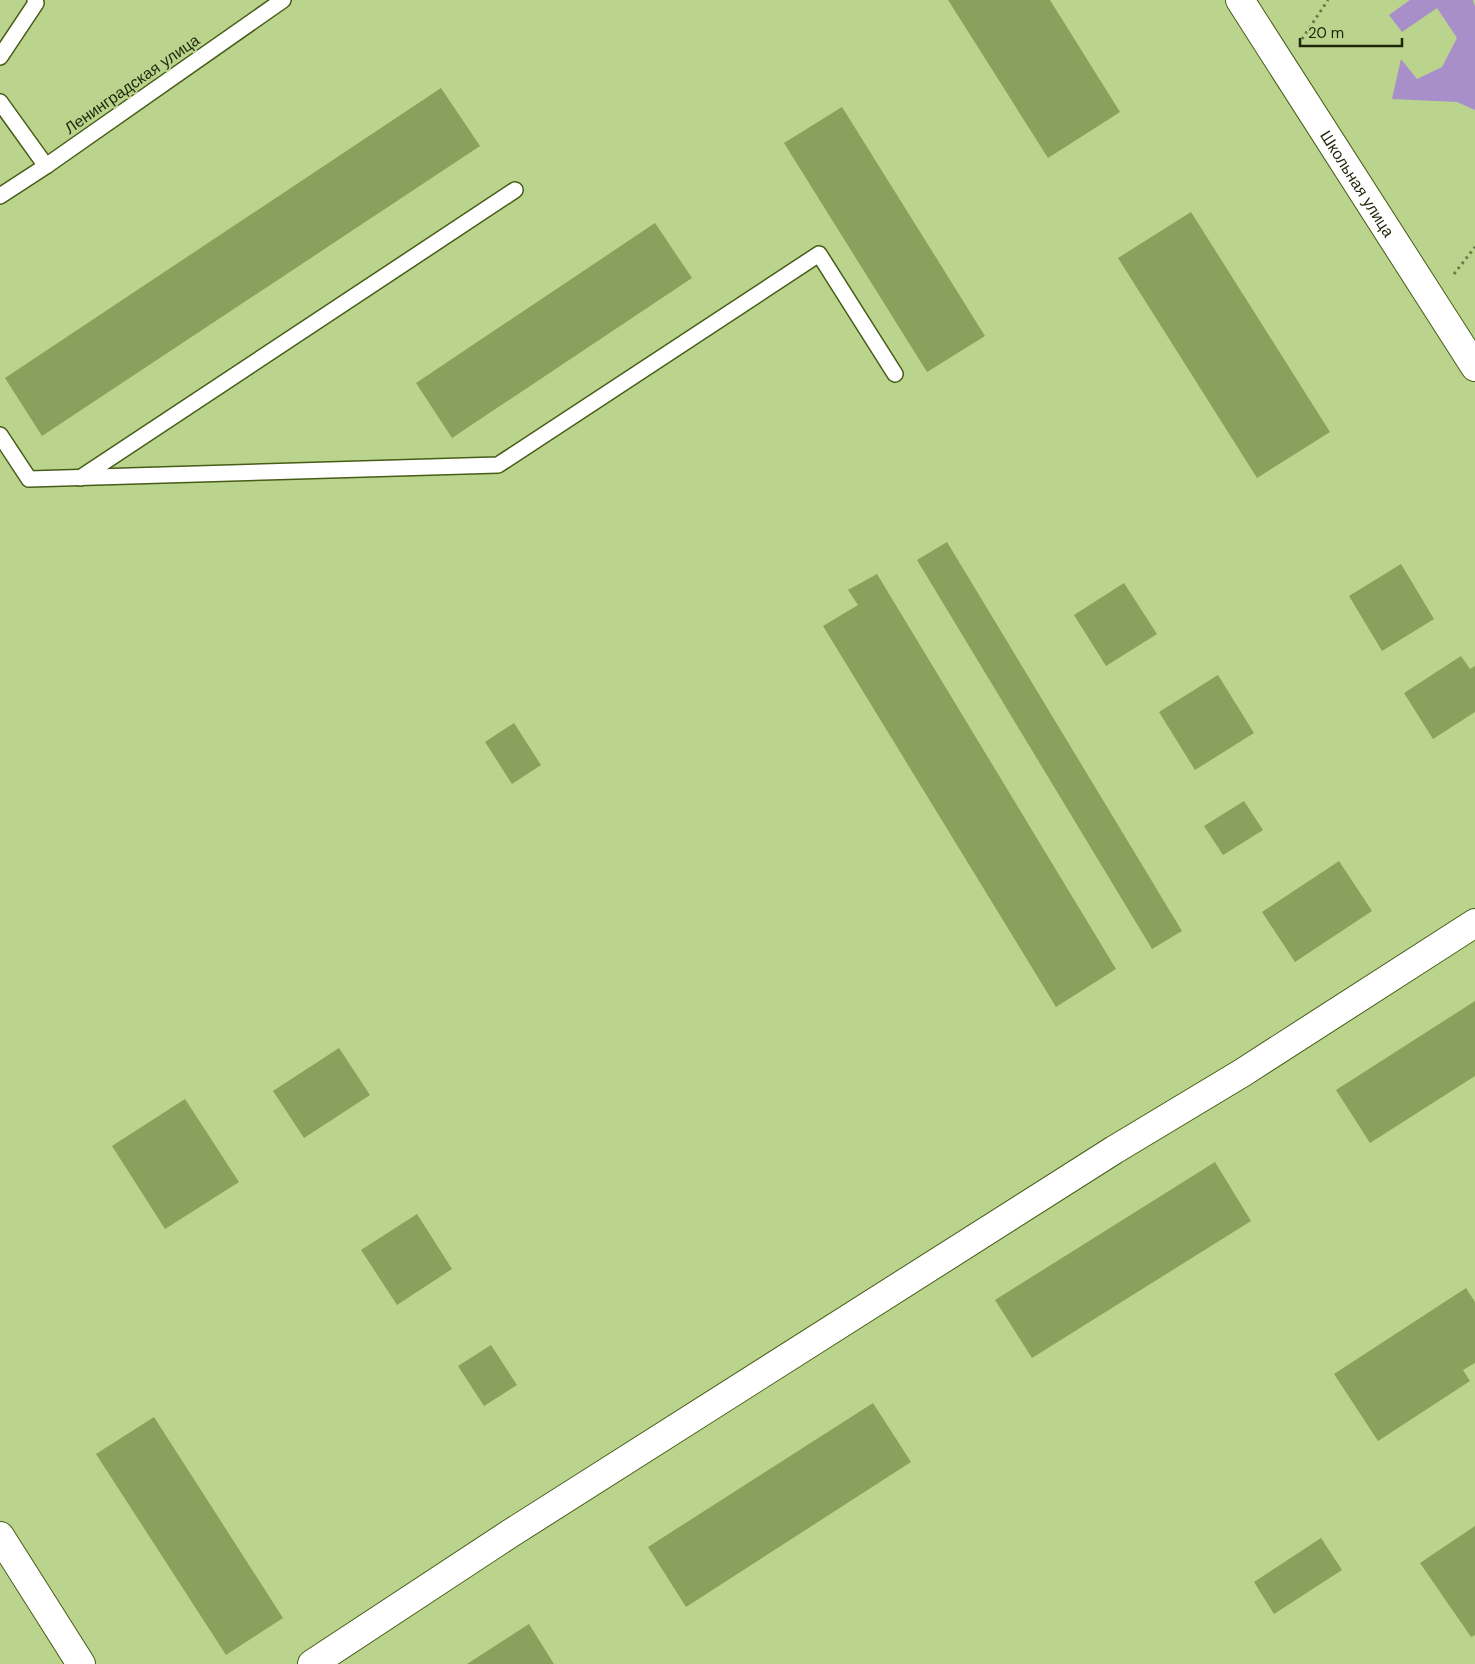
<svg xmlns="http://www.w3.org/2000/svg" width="1475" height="1664" font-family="'DM Sans',sans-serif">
<rect width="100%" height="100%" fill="#bad48e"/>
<!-- green -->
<polygon fill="#a98fc9" points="1410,0 1473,0 1475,7 1475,110 1457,102 1392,99 1401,59 1417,79 1442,67 1457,38 1437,8 1402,32 1389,15"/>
<!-- building -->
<g fill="#88a15c">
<polygon points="948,0 1050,0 1120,112 1048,158"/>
<polygon points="441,88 480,146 42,436 5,378"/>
<polygon points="842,107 985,336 927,372 784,143"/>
<polygon points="1191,212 1330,432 1257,478 1118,258"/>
<polygon points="655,223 692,278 452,438 416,383"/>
<polygon points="947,542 1182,931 1152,949 917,560"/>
<polygon points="1401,564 1434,619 1382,651 1349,596"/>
<polygon points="877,574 1116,969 1056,1007 823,626 858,605 848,590"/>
<polygon points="1124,583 1157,634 1106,666 1074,615"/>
<polygon points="1461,656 1470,669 1475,666 1475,712 1433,739 1404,693"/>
<polygon points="1218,675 1254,733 1195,770 1159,712"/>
<polygon points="514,723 541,765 512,784 485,742"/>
<polygon points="1244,801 1263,830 1223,855 1204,826"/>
<polygon points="1339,861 1372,911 1295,962 1262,912"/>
<polygon points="1475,1001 1475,1076 1370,1143 1336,1090"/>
<polygon points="339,1048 370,1095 304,1138 273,1091"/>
<polygon points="185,1099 239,1182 165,1229 112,1146"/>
<polygon points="1215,1162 1251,1221 1032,1358 995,1300"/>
<polygon points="417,1214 452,1269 397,1305 361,1250"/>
<polygon points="1466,1288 1475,1302 1475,1363 1463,1370 1470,1381 1378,1441 1334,1374"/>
<polygon points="491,1345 517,1385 484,1406 458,1366"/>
<polygon points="873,1403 911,1462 686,1607 648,1547"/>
<polygon points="154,1417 283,1618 226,1655 96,1454"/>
<polygon points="1475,1526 1475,1635 1471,1637 1420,1563"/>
<polygon points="1321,1538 1342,1570 1274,1614 1254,1582"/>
<polygon points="529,1624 554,1664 467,1664"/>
</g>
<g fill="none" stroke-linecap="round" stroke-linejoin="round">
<!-- lane casing -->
<g stroke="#475c16" stroke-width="18">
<g id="lane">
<polyline points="0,57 36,3 35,0"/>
<polyline points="0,102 46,166"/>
<polyline points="0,196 46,166 283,0"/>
<polyline points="0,435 29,479 498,465 819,254 895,374"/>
<polyline points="80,478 515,190"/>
</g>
</g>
<!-- street casing -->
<g stroke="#475c16" stroke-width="30">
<g id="street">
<path id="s1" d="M1240,0L1475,367"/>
<polyline points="0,1536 81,1664"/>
<polyline points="312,1664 511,1533 1114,1150 1242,1073 1475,923"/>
</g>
</g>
<!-- path -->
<g stroke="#697a49" stroke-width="3" stroke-dasharray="2.5 4" stroke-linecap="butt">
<polyline points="1302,39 1328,0"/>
<polyline points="1454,274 1475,247"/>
</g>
<!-- lane -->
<use href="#lane" stroke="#fff" stroke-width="15"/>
<!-- street -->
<use href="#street" stroke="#fff" stroke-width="28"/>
</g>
<g text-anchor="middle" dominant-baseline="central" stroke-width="4" stroke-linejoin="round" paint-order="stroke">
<!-- street labels -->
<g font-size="16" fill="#1d2609" stroke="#bad48e">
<text transform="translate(132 84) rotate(-35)">Ленинградская улица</text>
<text stroke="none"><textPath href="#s1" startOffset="218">Школьная улица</textPath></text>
</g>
</g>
<!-- scale -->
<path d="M1300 38v8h102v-8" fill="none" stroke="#1d2609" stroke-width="2.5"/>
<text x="1308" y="38" font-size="15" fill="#1d2609" stroke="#bad48e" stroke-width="4" paint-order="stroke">20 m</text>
</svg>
